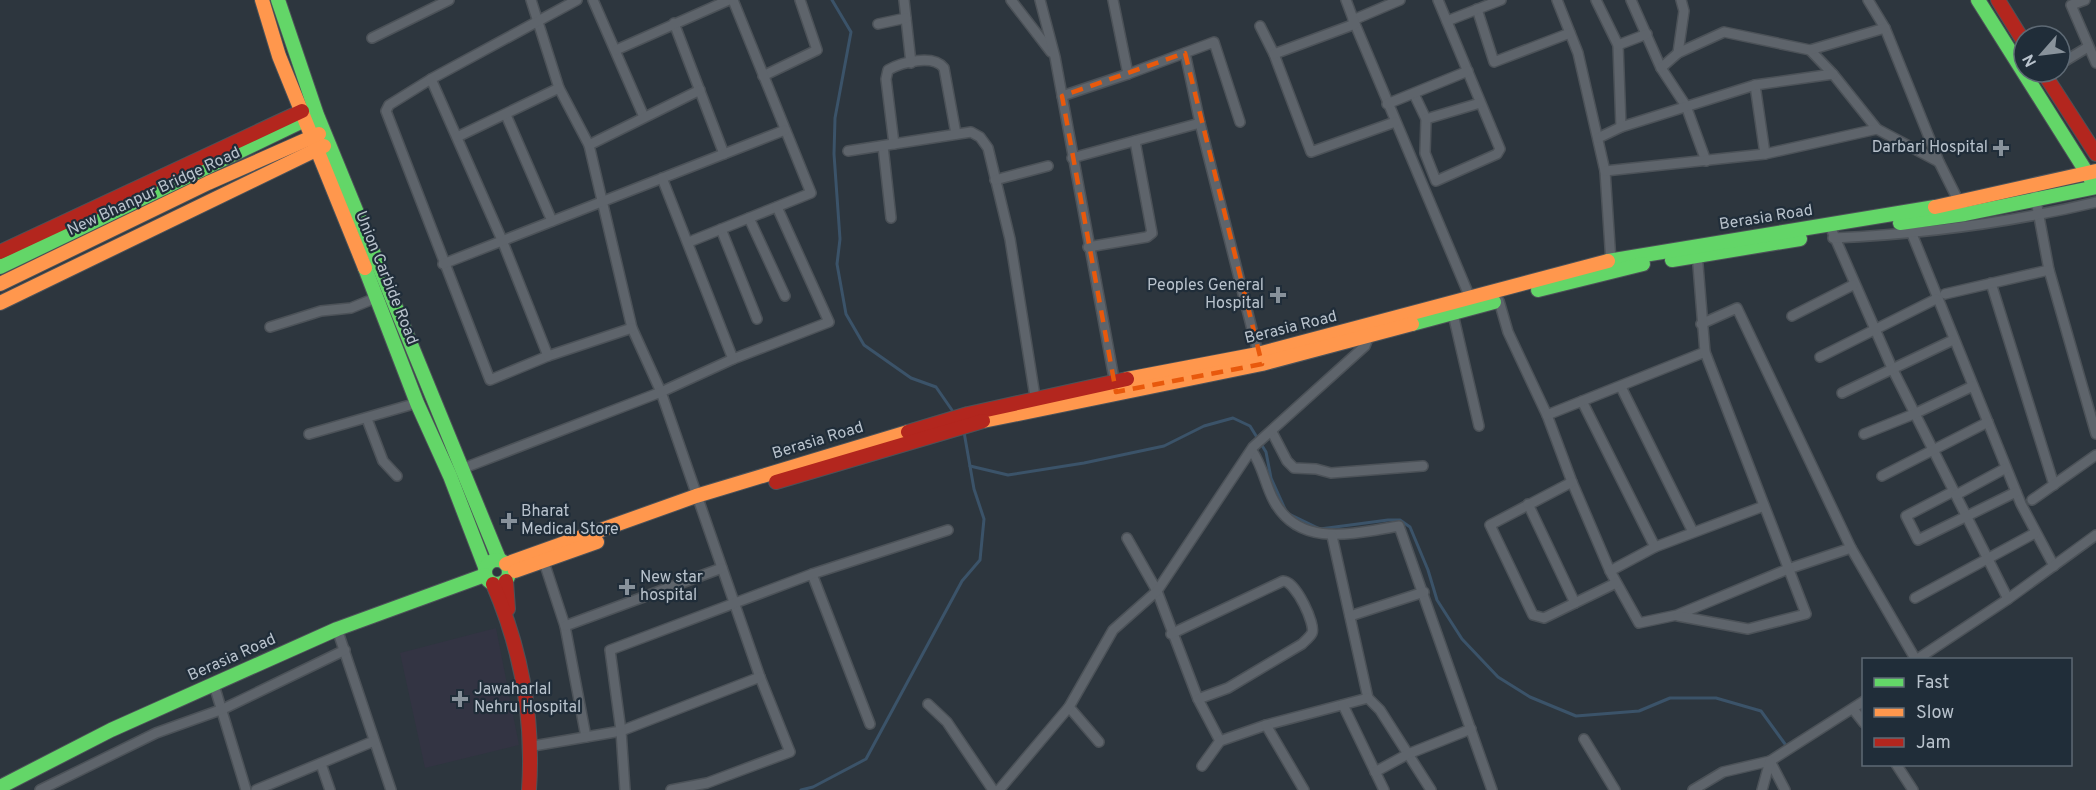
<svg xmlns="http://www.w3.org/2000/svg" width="2096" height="790" font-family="Overpass,sans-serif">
<rect width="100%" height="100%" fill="#2d363e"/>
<!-- medical -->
<polygon fill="#333443" points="496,628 519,745 425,768 400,653"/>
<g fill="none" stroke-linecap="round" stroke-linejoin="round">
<!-- stream -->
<g stroke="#3b5369" stroke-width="3">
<polyline points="832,0 851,32 835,118 834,154 840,239 837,264 846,314 864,345 911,378 936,387 954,413"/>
<polyline points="970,466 1008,475 1084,463 1164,446 1204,426 1233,418 1250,426 1266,452 1271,478 1285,509"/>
<polyline points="1289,514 1320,529 1388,520 1400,520 1410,527 1428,570 1437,600 1462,639 1498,677 1530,697 1576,716 1639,711 1670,698 1716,698 1761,711 1785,744"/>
<polyline points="801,790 813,787 866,759 962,581 980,560 984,519 974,489 964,432"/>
</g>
<!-- street casing -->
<g stroke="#4c5258" stroke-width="12">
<g id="street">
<polyline points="531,0 559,88 589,145 632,328 661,392 760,677 790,752 707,783 671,790"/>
<polyline points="577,0 431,79 389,105 386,111 490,380 548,356 632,328"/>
<polyline points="593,0 644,117"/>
<polyline points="904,0 911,63"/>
<polyline points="1011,0 1051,52"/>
<polyline points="1040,0 1055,57 1115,384"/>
<polyline points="1113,0 1128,74"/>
<polyline points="1557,0 1578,53 1605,171 1611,262"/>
<polyline points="1596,0 1618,45 1621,127"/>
<polyline points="1631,0 1661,68 1686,106 1706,161"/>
<polyline points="1868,0 1885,28 1939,162 1961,206"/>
<polyline points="2085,0 2071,5 2096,63"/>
<polyline points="1477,9 1494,62 1570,33"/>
<polyline points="1353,20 1400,0"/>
<polyline points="1447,21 1501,0"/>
<polyline points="674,23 724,154"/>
<polyline points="878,24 906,18"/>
<polyline points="1355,24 1471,300"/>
<polyline points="1260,26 1274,54 1311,152 1395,122"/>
<polyline points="372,38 449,0"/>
<polyline points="1618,45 1647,34"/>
<polyline points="616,50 729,0"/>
<polyline points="1810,50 1833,74 1877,129 1939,162"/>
<polyline points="1185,53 1200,123 1259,357"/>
<polyline points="1678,53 1684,11 1681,0"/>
<polyline points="1274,54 1355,24 1346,0"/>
<polyline points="2060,64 2088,47"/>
<polyline points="1661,68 1678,53 1724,32 1810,50 1885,28"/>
<polyline points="763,76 817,50 800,0"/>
<polyline points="431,79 502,240 548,356"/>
<polyline points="1755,85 1765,154"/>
<polyline points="1414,94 1426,119 1425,153 1436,181 1497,154 1500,149 1438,0"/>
<polyline points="1062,96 1128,74 1214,42 1240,122"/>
<polyline points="1387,104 1468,71"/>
<polyline points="506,115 552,221"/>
<polyline points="1426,119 1480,103"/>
<polyline points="457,137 559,88"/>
<polyline points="1598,138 1621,127 1755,85 1833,74"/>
<path d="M894,144L886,79L888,70C902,62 933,54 944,68L956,134"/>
<polyline points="589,145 700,90"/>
<polyline points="883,146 891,218"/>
<polyline points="848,151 971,132 980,137 988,148 1010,239 1036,403"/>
<polyline points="1072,158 1200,123"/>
<polyline points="1605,171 1765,154 1877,129"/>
<polyline points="995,180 1048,166"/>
<polyline points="2035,195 2049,270 2096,434"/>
<polyline points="749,218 785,296"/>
<polyline points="1829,224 1892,368 2008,599"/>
<polyline points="721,229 757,319"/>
<polyline points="1912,234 2021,504 2054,566"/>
<path d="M1833,238C1922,234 2009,223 2096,202"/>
<polyline points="689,242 811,193 733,0"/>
<polyline points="1088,247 1147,237 1152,233 1135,141"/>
<polyline points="443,264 785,130"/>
<polyline points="1991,283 2054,485"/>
<polyline points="1945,294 2049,270"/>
<polyline points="1499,301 1508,332 1547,415 1572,482 1610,571 1639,623 1677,615 1788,569 1851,548"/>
<polyline points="1453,314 1479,426"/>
<polyline points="1792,316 1853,285"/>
<polyline points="1701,324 1737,308 1851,548 1916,660"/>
<polyline points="270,327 321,311 351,308 378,297"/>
<polyline points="1820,357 1936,299"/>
<polyline points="733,359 829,322 777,207"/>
<polyline points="1621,387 1693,532"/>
<polyline points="1842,393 1953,340"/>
<polyline points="1582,401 1655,547"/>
<polyline points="1547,415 1705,352"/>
<polyline points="367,419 383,461 397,476"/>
<polyline points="1272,432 1287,461 1294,468 1316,469 1331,473 1423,466"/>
<polyline points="309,434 417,403"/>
<polyline points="1864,434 1914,414 1973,386"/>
<path d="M1252,451C1263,466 1265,485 1274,501C1300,549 1355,533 1399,526L1492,790"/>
<polyline points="464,468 661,392 733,359 662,178"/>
<polyline points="1882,476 1988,422"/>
<polyline points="1572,482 1490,525 1533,615 1544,618 1616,583"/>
<polyline points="1954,491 1906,516 1918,540 2016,492"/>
<polyline points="1956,495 2006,468"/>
<polyline points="2032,500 2096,455"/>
<polyline points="1528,504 1575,603"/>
<polyline points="1332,536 1368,698 1380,710 1431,790"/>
<polyline points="1127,538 1157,591 1198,699 1220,741 1266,725 1368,698"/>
<polyline points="544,562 565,626 586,737"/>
<polyline points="1610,571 1655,547 1764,506"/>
<polyline points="812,574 870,724"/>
<polyline points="1915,598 2035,533"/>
<polyline points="1350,616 1424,592"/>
<polyline points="1678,616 1748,629 1806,614 1705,352 1697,253"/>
<polyline points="565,626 722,568"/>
<polyline points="337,629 391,790"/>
<path d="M1171,634L1283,581C1296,581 1316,625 1312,633C1310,637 1305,641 1302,644L1228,688L1198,699"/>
<polyline points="1916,660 2008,599 2096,535"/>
<polyline points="214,685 246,790"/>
<polyline points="928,704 947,722 993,790"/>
<polyline points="1343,705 1384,790"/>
<polyline points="1069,707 1099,742"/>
<polyline points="1853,709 1864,723"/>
<polyline points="1266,725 1304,790"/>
<polyline points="1584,739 1615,790"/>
<polyline points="533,746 621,731 760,677"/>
<polyline points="1770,761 1785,790"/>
<polyline points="321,764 330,790"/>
<polyline points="1896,764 1913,790"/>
<polyline points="1202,766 1220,741"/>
<polyline points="1375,772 1408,754 1471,729"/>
<polyline points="40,790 156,733 223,709 345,650"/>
<polyline points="256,790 374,741"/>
<polyline points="625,790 621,731 610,650 812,574 948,530"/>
<polyline points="999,790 1069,707 1113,630 1157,591 1253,447 1365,346 1369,336"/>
<polyline points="1693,790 1723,772 1770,761 1864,701"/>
<polyline points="1762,790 1770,761"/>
</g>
</g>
<!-- fast casing -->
<g stroke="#4c5258" stroke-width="16">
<g id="fast">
<polyline points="278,0 317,115 499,559"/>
<polyline points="1978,0 2092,181"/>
<polyline points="1900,223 1965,214 2096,187"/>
<polyline points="1672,260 1800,239"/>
<polyline points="1608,261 1935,207"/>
<polyline points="0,267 311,117"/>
<polyline points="365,268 417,403 450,476 485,567"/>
<polyline points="1538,290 1643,264"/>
<polyline points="1412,324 1494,302"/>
<circle cx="497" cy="572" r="12"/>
<polyline points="0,787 111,730 337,629 485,575"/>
</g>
</g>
<!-- slow casing -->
<g stroke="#4c5258" stroke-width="16">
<g id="slow">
<polyline points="262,0 279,56 365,268"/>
<polyline points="1935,207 2096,171"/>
<polyline points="0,284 208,183 319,134"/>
<polyline points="0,303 324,146"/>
<polyline points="1127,379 1258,354 1608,261"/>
<polyline points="983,421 1262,364 1412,324"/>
<polyline points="506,564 696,496 908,432"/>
<polyline points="515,571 597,542"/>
</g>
</g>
<!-- jam casing -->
<g stroke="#4c5258" stroke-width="16">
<g id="jam">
<polyline points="1998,0 2024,42"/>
<polyline points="2043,72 2096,154"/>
<polyline points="0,252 302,111"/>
<polyline points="908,432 968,414 1127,379"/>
<polyline points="776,482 983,421"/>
<polyline points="506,581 508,609"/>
<path d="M493,584C522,651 534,717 529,790"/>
</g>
</g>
<!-- street -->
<use href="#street" stroke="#5e646b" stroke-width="9"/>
<!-- fast -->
<use href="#fast" stroke="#63d668" stroke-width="14"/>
<!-- slow -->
<use href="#slow" stroke="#ff974d" stroke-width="14"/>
<!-- jam -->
<use href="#jam" stroke="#b3261e" stroke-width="14"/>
</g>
<!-- marked area -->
<path fill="none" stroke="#e8590c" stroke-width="4.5" stroke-dasharray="12 8" stroke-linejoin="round" d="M1185,53L1262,364L1116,392L1062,96Z"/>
<!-- markers -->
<g fill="#88929b" stroke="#202d39" stroke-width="2">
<path d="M1998 139h6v6h6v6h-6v6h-6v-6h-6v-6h6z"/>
<path d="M1275 286h6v6h6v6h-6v6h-6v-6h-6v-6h6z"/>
<path d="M506 512h6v6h6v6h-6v6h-6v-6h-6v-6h6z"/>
<path d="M624 578h6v6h6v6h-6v6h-6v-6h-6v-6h6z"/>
<path d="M457 690h6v6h6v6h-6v6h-6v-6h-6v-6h6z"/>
</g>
<g text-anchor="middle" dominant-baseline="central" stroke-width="4.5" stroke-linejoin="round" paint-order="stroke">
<!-- poi labels -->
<g font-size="16" fill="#b9c3cd" stroke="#202d39" text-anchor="start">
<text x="1988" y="148" text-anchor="end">Darbari Hospital</text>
<text x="1264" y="286" text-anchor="end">Peoples General<tspan x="1264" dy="18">Hospital</tspan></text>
<text x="521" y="512">Bharat<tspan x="521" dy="18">Medical Store</tspan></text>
<text x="640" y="578">New star<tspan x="640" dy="18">hospital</tspan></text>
<text x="474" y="690">Jawaharlal<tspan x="474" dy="18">Nehru Hospital</tspan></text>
</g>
<!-- street labels -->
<g font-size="16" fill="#b9c3cd" stroke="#202d39">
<text transform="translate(154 192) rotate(-25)">New Bhanpur Bridge Road</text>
<text transform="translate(1766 218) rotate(-9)">Berasia Road</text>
<text transform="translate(386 278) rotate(68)">Union Carbide Road</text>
<text transform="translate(1291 328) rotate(-14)">Berasia Road</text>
<text transform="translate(818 441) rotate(-17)">Berasia Road</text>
<text transform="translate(232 658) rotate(-24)">Berasia Road</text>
</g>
</g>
<!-- legend -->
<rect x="1862" y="658" width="210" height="108" fill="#202d39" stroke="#5d6974" stroke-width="1.5"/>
<rect x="1874" y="678" width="30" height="9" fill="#63d668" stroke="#5d6974" stroke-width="1.5"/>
<text x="1916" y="688" font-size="18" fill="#b9c3cd">Fast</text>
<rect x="1874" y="708" width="30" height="9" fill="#ff974d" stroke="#5d6974" stroke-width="1.5"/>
<text x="1916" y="718" font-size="18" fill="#b9c3cd">Slow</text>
<rect x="1874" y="738" width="30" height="9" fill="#b3261e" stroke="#5d6974" stroke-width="1.5"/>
<text x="1916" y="748" font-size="18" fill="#b9c3cd">Jam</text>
<!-- north arrow -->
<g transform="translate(2042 54) rotate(242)"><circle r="28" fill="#202d39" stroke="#5d6974" stroke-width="1.5"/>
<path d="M0-4.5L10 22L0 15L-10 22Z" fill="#88929b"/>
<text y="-9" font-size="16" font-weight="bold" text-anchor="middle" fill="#b9c3cd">N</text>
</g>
</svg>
